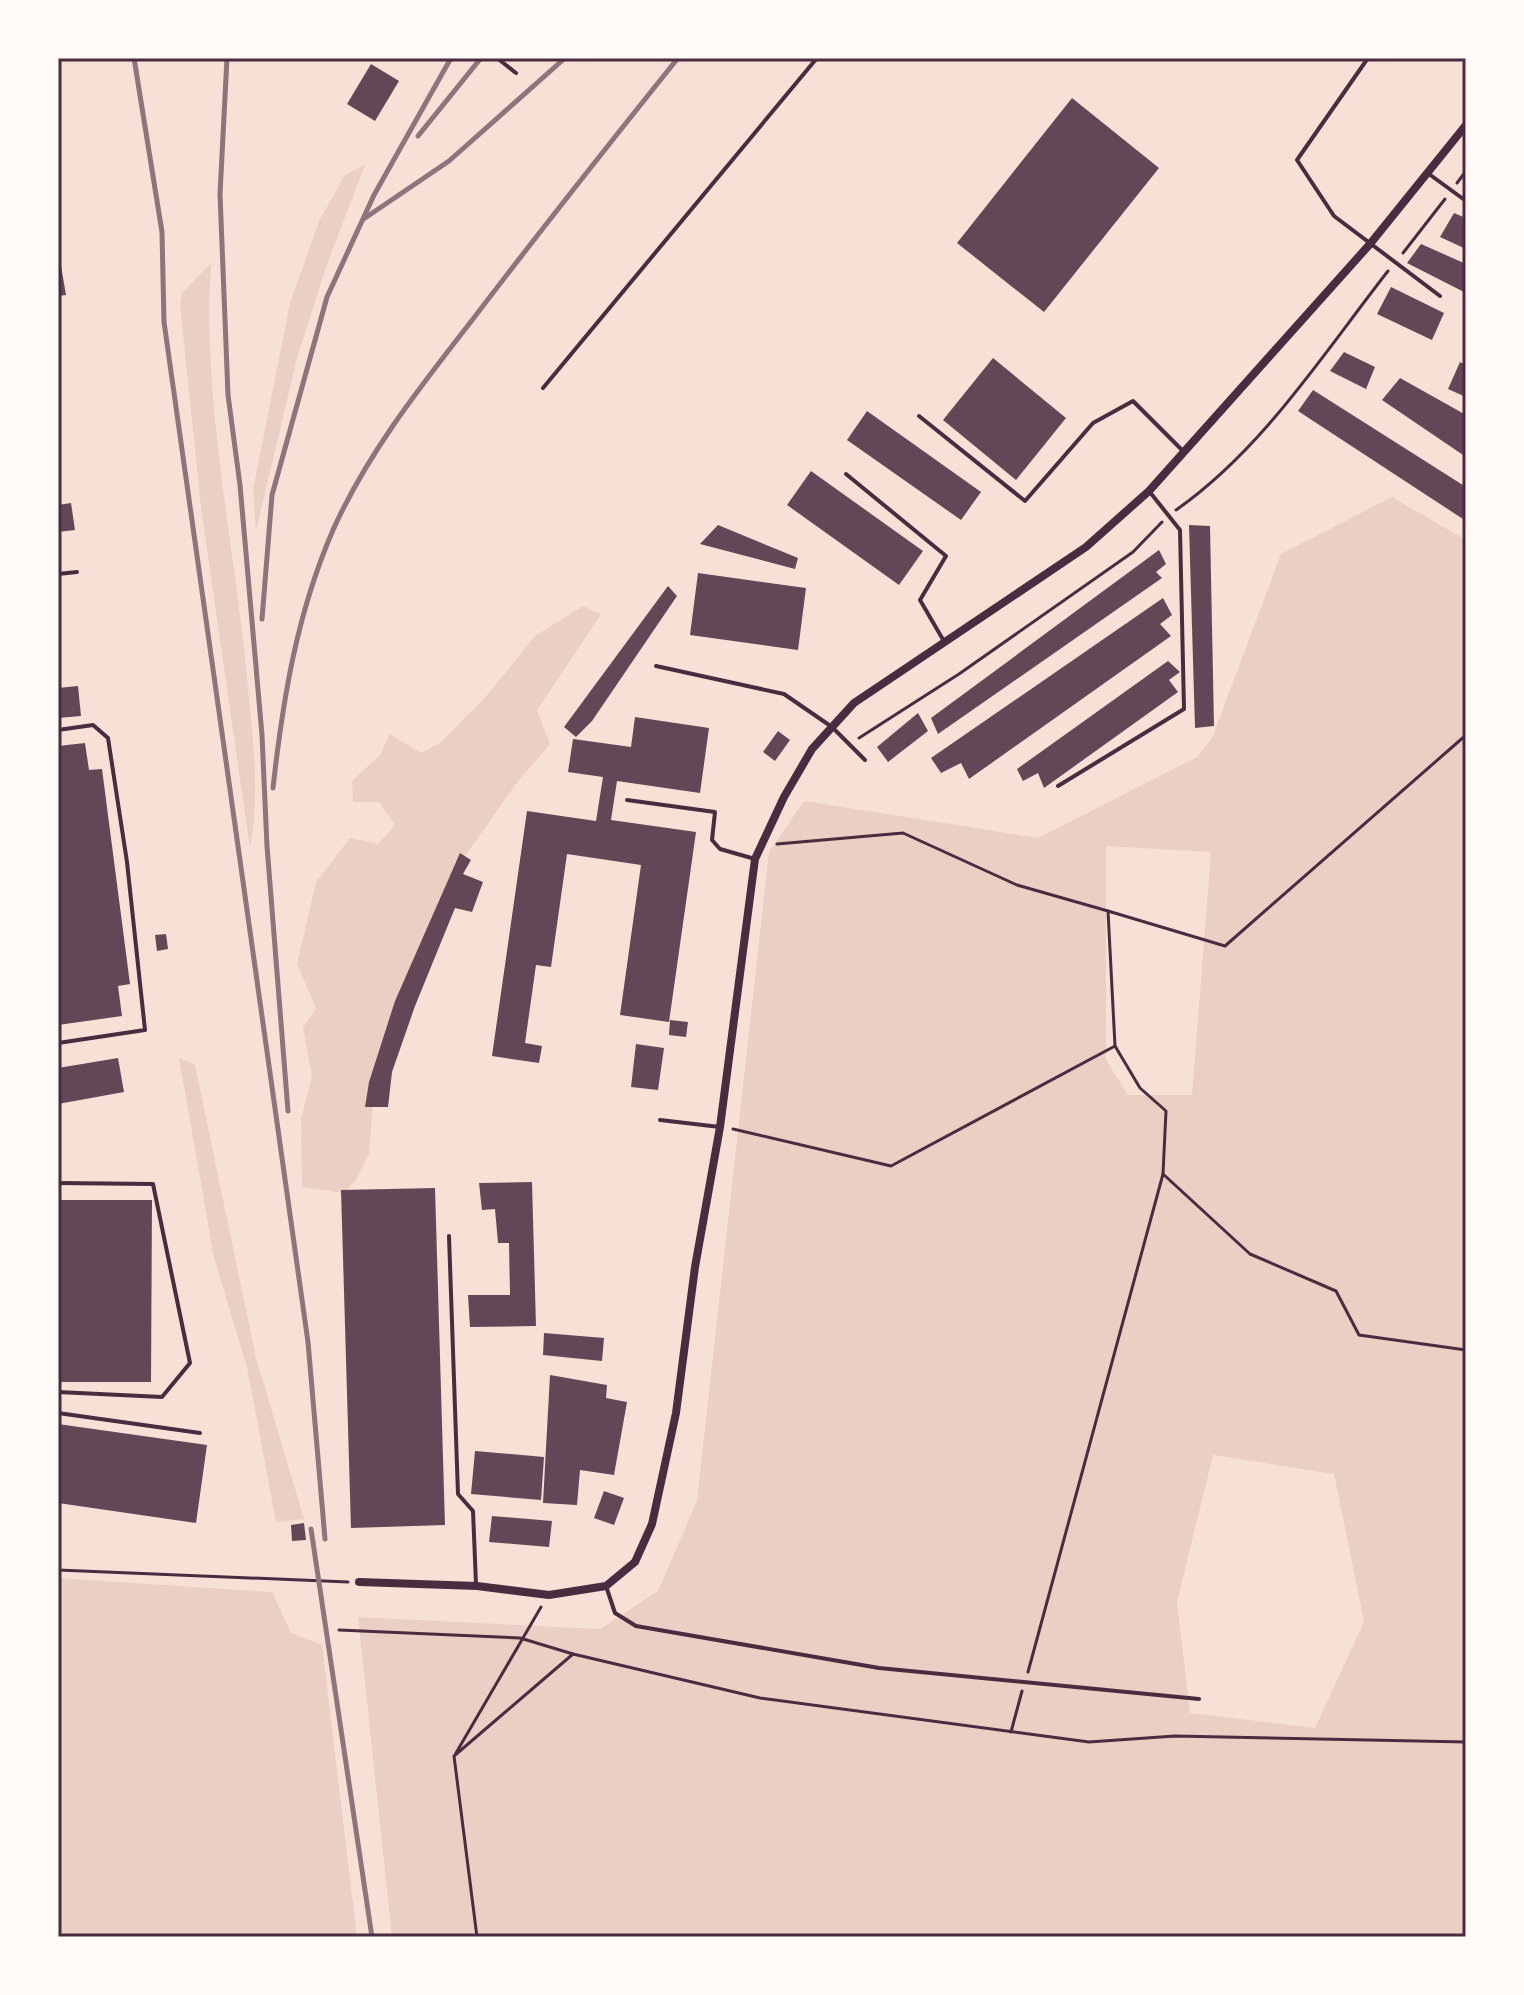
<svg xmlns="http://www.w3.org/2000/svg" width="1524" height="1995" font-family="'IBM Plex Sans',sans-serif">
<rect width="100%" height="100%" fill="#f7e1d7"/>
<!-- green -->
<g fill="#ebcfc5" fill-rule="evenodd">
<polygon points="365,165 326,267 297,358 256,531 253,490 290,303 320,219 345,175"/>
<path d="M211,263C202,402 234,540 247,677C252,733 261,792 250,848L201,507L180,305L182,293Z"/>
<path d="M1392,497L1466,540V1937H392L358,1617L600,1629L658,1591L697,1501L769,852L804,801L1038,838L1197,757L1212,738L1281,554ZM1106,846L1211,852L1192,1095H1128L1106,1060ZM1213,1455L1334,1474L1364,1622L1315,1728L1190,1713L1177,1602Z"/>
<polygon points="583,606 601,614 537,710 550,744 518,781 461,862 374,1089 369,1154 356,1180 343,1193 302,1187 301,1119 312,1077 303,1028 316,1008 297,964 316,882 350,838 378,844 395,825 379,802 353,802 352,781 380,755 390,734 421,753 440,743 489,693 535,636"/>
<polygon points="179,1058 195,1065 256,1358 304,1519 276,1522 247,1367 214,1258"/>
<polygon points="58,1578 272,1592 291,1633 322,1645 357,1937 58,1937"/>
</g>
<!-- building -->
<g fill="#644757">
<polygon points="371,64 399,81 375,121 347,104"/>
<polygon points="1072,98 1159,168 1044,312 957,243"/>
<polygon points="1454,213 1466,218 1466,249 1440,237"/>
<polygon points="1421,244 1466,264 1466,293 1407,263"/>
<polygon points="58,248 66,295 58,296"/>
<polygon points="1391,287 1444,313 1432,340 1377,314"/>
<polygon points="1344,352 1375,367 1366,389 1330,371"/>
<polygon points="993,358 1066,418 1016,480 943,420"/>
<polygon points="1460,362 1466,365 1466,397 1448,389"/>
<polygon points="1400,378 1466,415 1466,457 1382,400"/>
<polygon points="1313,390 1466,487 1466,521 1298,411"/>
<polygon points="867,411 981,492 961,520 847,440"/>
<polygon points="811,471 923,551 899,585 787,505"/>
<polygon points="71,503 75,530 58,532 58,505"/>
<polygon points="718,525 798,558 795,569 700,544"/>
<polygon points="1189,525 1210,526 1214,726 1195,728"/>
<polygon points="1159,550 1166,564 1156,572 1162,578 938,734 931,718"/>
<polygon points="698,573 806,588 798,650 690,635"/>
<polygon points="668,586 677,596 592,721 576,737 564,727"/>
<polygon points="1163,598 1172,615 1160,624 1171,636 969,779 961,763 941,773 931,758"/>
<polygon points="1168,661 1180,672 1169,680 1178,692 1044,788 1038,773 1023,781 1017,769"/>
<polygon points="78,686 81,716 58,718 58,688"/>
<polygon points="918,713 928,731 888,762 877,747"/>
<polygon points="635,717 709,728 700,793 617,781 611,820 696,832 669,1022 620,1015 641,865 567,854 551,967 536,965 525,1043 542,1046 539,1063 492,1056 527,811 596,821 603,777 568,772 573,739 631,747"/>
<polygon points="778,731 790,740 775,761 763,752"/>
<polygon points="85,743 89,770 102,769 130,984 118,986 122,1016 58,1025 58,746"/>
<polygon points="460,853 471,860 463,874 483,882 472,912 455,908 415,1006 392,1072 388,1107 365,1107 369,1082 395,1001"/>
<polygon points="166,934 168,949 157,951 155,935"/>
<polygon points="670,1020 688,1022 686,1037 669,1035"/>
<polygon points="636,1044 664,1048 658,1090 631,1087"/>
<polygon points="118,1058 124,1092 58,1104 58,1068"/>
<polygon points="532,1182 536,1326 470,1327 468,1295 510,1295 509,1243 498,1243 495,1209 482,1210 479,1183"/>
<polygon points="435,1188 445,1525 351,1528 341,1190"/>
<polygon points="58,1200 152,1200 151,1382 58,1382"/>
<polygon points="544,1333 604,1338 602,1361 543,1355"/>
<polygon points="550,1375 607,1385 606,1398 627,1402 614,1475 580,1470 577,1505 543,1503"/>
<polygon points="58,1424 207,1445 196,1523 58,1503"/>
<polygon points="475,1451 544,1457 541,1500 471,1494"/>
<polygon points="604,1491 624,1498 614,1525 594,1518"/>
<polygon points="492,1516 552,1521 549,1547 489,1542"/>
<polygon points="304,1523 306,1540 292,1541 291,1525"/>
</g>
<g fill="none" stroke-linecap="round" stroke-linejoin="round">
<!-- path -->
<g stroke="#4a2c40" stroke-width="3">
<polyline points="1457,183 1466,171"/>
<polyline points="1403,253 1445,199"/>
<path d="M1176,510C1263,449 1323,354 1388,271"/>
<polyline points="859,738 959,674 1133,552 1162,522"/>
<polyline points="777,844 903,833 1017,885 1108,911 1115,1046 1140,1088 1166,1111 1163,1174 1250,1254 1336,1291 1359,1335 1466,1350"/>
<polyline points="1108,911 1225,946 1466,735"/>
<polyline points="733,1129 891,1166 1115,1046"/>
<polyline points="58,1570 348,1582"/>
<polyline points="339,1630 520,1638 573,1654 760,1698 1089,1742 1175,1736 1466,1742"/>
<polyline points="1028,1672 1163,1174"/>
<polyline points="1011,1732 1022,1691"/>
<polyline points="456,1753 541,1607"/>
<polyline points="477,1937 454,1756 573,1654"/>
</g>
<!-- service -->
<g stroke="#4a2c40" stroke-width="4">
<polyline points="497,58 516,73"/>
<polyline points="1368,58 1297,160 1334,216 1440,296"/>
<polyline points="1429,174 1466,201"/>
<polyline points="543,388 817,58"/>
<polyline points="919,416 1025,501 1093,423 1133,401 1185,453"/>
<polyline points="846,474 946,556 920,600 945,643"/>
<polyline points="58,574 77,572"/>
<polyline points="656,666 784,694 832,727 865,760"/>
<polyline points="58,730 93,725 108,738 127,862 145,1030 58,1043"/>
<polyline points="1058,786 1184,709 1180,530 1149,491"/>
<polyline points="627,800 715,812 712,840 720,849 755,859"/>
<polyline points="660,1120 720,1127"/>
<polyline points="58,1183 153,1184 190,1363 162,1397 58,1392"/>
<polyline points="449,1236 458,1494 473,1511 476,1584"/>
<polyline points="58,1413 200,1433"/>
<polyline points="606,1586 615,1613 636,1626 879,1668 1199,1699"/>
</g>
<!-- minor -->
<polyline stroke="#4a2c40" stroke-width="8" points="359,1582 477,1586 549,1595 606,1586 635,1562 652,1524 676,1413 695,1267 720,1127 755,859 784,797 812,749 854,703 1086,547 1149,491 1370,244 1466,125"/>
<!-- rail -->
<g stroke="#8f747c" stroke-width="5">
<polyline points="134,58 162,232 164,322 308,1342 325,1539"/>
<polyline points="227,58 220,194 228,395 240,485 262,735 267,846 288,1111"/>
<polyline points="418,136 481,58"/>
<polyline points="365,218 449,161 565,58"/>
<polyline points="262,619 272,495 327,297 374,195 451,58"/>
<path d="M273,788C283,698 297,613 333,530C368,452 421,386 473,319C540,231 609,144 678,58"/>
<polyline points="311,1529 372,1937"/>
</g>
</g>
<!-- border -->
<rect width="1524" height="1995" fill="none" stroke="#fffaf5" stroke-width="120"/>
<rect x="60" y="60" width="1404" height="1875" fill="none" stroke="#4a2c40" stroke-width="3"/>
</svg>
